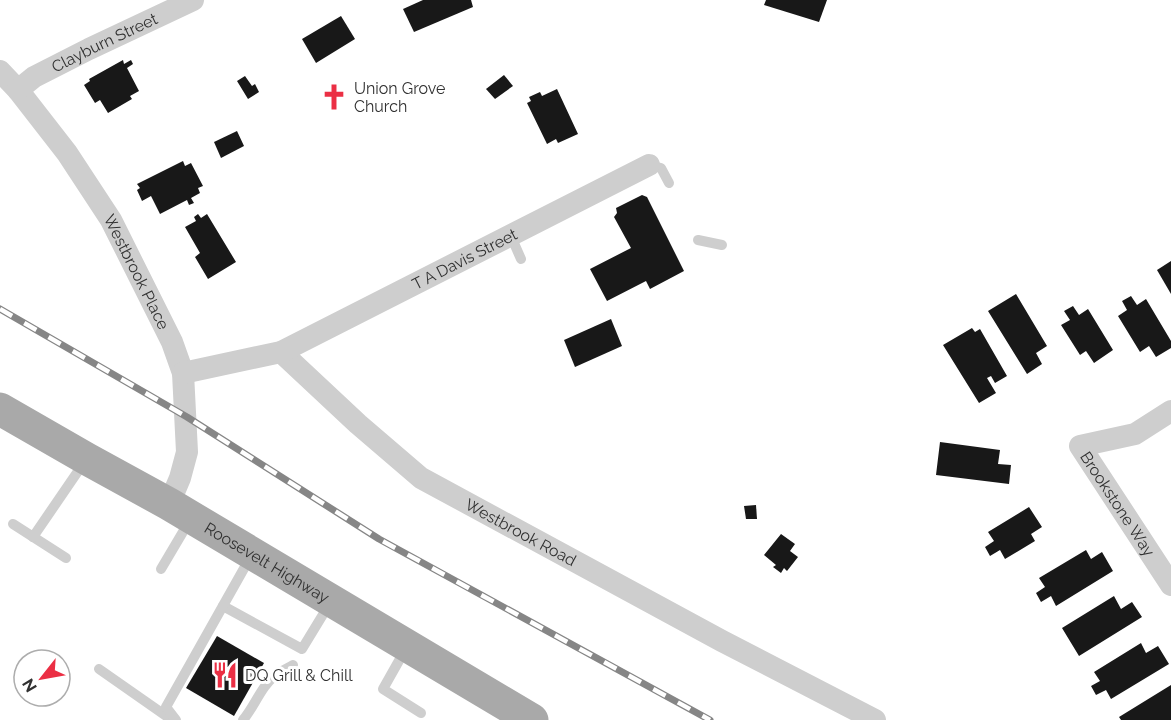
<svg xmlns="http://www.w3.org/2000/svg" width="1171" height="720" font-family="Raleway,sans-serif">
<rect width="100%" height="100%" fill="#fff"/>
<!-- building -->
<g fill="#181818">
<polygon points="423,0 471,0 473,7 414,32 403,9"/>
<polygon points="766,0 827,0 819,22 764,5"/>
<polygon points="341,16 355,39 316,63 302,39"/>
<polygon points="123,60 124,64 131,60 133,64 127,68 139,91 130,96 132,99 108,113 100,100 95,103 84,85 90,81 89,79"/>
<polygon points="504,75 513,86 495,99 486,89"/>
<polygon points="245,76 252,86 255,84 259,92 248,99 237,81"/>
<polygon points="557,89 578,134 558,143 556,139 547,144 527,103 531,101 529,97 540,92 542,96"/>
<polygon points="237,131 244,146 221,158 214,142"/>
<polygon points="183,161 185,166 191,163 203,186 198,188 200,193 191,198 194,203 189,205 187,200 160,214 151,196 142,201 137,190 140,188 137,184"/>
<polygon points="642,195 647,197 684,271 650,289 646,281 607,301 590,269 631,248 614,217 617,213 616,208"/>
<polygon points="198,214 201,218 207,214 236,262 208,279 195,257 200,253 185,227 196,221 194,217"/>
<polygon points="1171,261 1171,294 1157,270"/>
<polygon points="1016,294 1047,346 1036,353 1042,364 1027,374 988,311"/>
<polygon points="1131,296 1137,305 1146,299 1171,341 1171,348 1156,357 1149,346 1140,352 1118,316 1127,310 1122,301"/>
<polygon points="1073,306 1079,315 1088,309 1113,350 1094,363 1086,351 1080,355 1061,325 1070,320 1064,311"/>
<polygon points="611,319 622,346 575,367 564,340"/>
<polygon points="972,328 975,332 980,329 1007,376 995,383 991,376 987,378 996,393 979,403 943,345"/>
<polygon points="940,442 1000,450 998,464 1011,465 1009,484 936,475"/>
<polygon points="756,505 757,519 746,519 744,506"/>
<polygon points="1029,507 1042,527 1031,534 1035,541 1005,559 1000,550 990,556 985,547 994,541 988,532"/>
<polygon points="781,534 795,544 790,551 798,557 787,571 784,568 781,573 773,567 776,565 764,555"/>
<polygon points="1086,550 1091,559 1102,552 1113,571 1056,606 1051,596 1041,602 1036,593 1045,587 1039,578"/>
<polygon points="1114,596 1121,609 1132,602 1142,617 1079,656 1062,628"/>
<polygon points="217,636 264,663 234,716 186,688"/>
<polygon points="1141,643 1146,653 1158,646 1169,664 1111,699 1106,690 1096,695 1091,686 1100,681 1094,672"/>
<polygon points="1171,685 1171,720 1121,720 1119,717"/>
</g>
<g fill="none" stroke-linecap="round" stroke-linejoin="round">
<!-- service -->
<g stroke="#cecece" stroke-width="10">
<polyline points="649,165 661,168 669,183"/>
<polyline points="510,234 521,259"/>
<polyline points="698,240 722,245"/>
<polyline points="13,524 66,558"/>
<polyline points="33,537 85,461"/>
<polyline points="161,569 190,520"/>
<polyline points="223,606 302,649 330,603"/>
<polyline points="405,650 383,689 421,713"/>
<polyline points="99,669 172,720"/>
<polyline points="176,720 166,707 251,556"/>
<path d="M243,720C255,706 261,686 276,675C281,671 288,668 293,665"/>
</g>
<!-- minor -->
<g stroke="#cecece" stroke-width="22">
<path id="s1" d="M0,71L18,90L67,153L111,220L172,342L183,373L187,452L180,478L169,504"/>
<path id="s2" d="M18,90L34,77L89,49L193,0"/>
<path id="s3" d="M281,352L358,424L421,478L722,641L875,720"/>
<path id="s4" d="M183,373L281,352L649,165"/>
<path id="s5" d="M1171,411L1135,434L1080,446L1171,585"/>
</g>
<!-- primary -->
<path stroke="#a9a9a9" stroke-width="33" id="s6" d="M0,409L87,459L169,504L532,720"/>
<!-- rail casing -->
<g stroke="#868686" stroke-width="7">
<polyline id="rail" points="0,309 187,417 379,539 710,720"/>
</g>
<!-- rail -->
<use href="#rail" stroke="#fff" stroke-width="4.5" stroke-dasharray="14" stroke-linecap="butt"/>
</g>
<!-- icons -->
<defs>
<g id="church-bare" transform="scale(2.07)"><path d="M-1.2-6h2.4v3.5h3.3v2.4h-3.3V6h-2.4V-.1h-3.3v-2.4h3.3Z" fill="#eb2f44" stroke="#fff" stroke-width="2.5" paint-order="stroke"/></g>
<g id="restaurant-bare" transform="scale(2.07)"><path d="M-5-6h1v4h1v-4h1v4h1v-4h1v5L-1.5 .5V6h-2V.5L-5-1ZM5-6V6H3V1.5H1.5Q1.5-4 5-6Z" fill="#eb2f44" stroke="#fff" stroke-width="2.5" paint-order="stroke"/></g>
</defs>
<g fill-rule="evenodd">
<use href="#church-bare" x="334" y="97"/>
<use href="#restaurant-bare" x="225" y="675"/>
</g>
<g text-anchor="middle" dominant-baseline="central" stroke-width="6" stroke-linejoin="round" paint-order="stroke">
<!-- street labels -->
<g font-size="16" fill="#313131" stroke="#fff">
<text stroke="none"><textPath href="#s2" startOffset="99">Clayburn Street</textPath></text>
<text stroke="none"><textPath href="#s4" startOffset="306">T A Davis Street</textPath></text>
<text stroke="none"><textPath href="#s1" startOffset="244">Westbrook Place</textPath></text>
<text stroke="none"><textPath href="#s5" startOffset="168">Brookstone Way</textPath></text>
<text stroke="none"><textPath href="#s3" startOffset="302">Westbrook Road</textPath></text>
<text stroke="none"><textPath href="#s6" startOffset="308">Roosevelt Highway</textPath></text>
</g>
<!-- poi labels -->
<g font-size="16" fill="#313131" stroke="#fff" text-anchor="start">
<text x="354" y="88">Union Grove<tspan x="354" dy="18">Church</tspan></text>
<text x="245" y="675">DQ Grill &amp; Chill</text>
</g>
</g>
<!-- north arrow -->
<g transform="translate(42 678) rotate(239)"><circle r="28" fill="#ffffff" stroke="#adadad" stroke-width="1.5"/>
<path d="M0-4.5L10 22L0 15L-10 22Z" fill="#eb2f44"/>
<text y="-9" font-size="16" font-weight="bold" text-anchor="middle" fill="#313131">N</text>
</g>
</svg>
